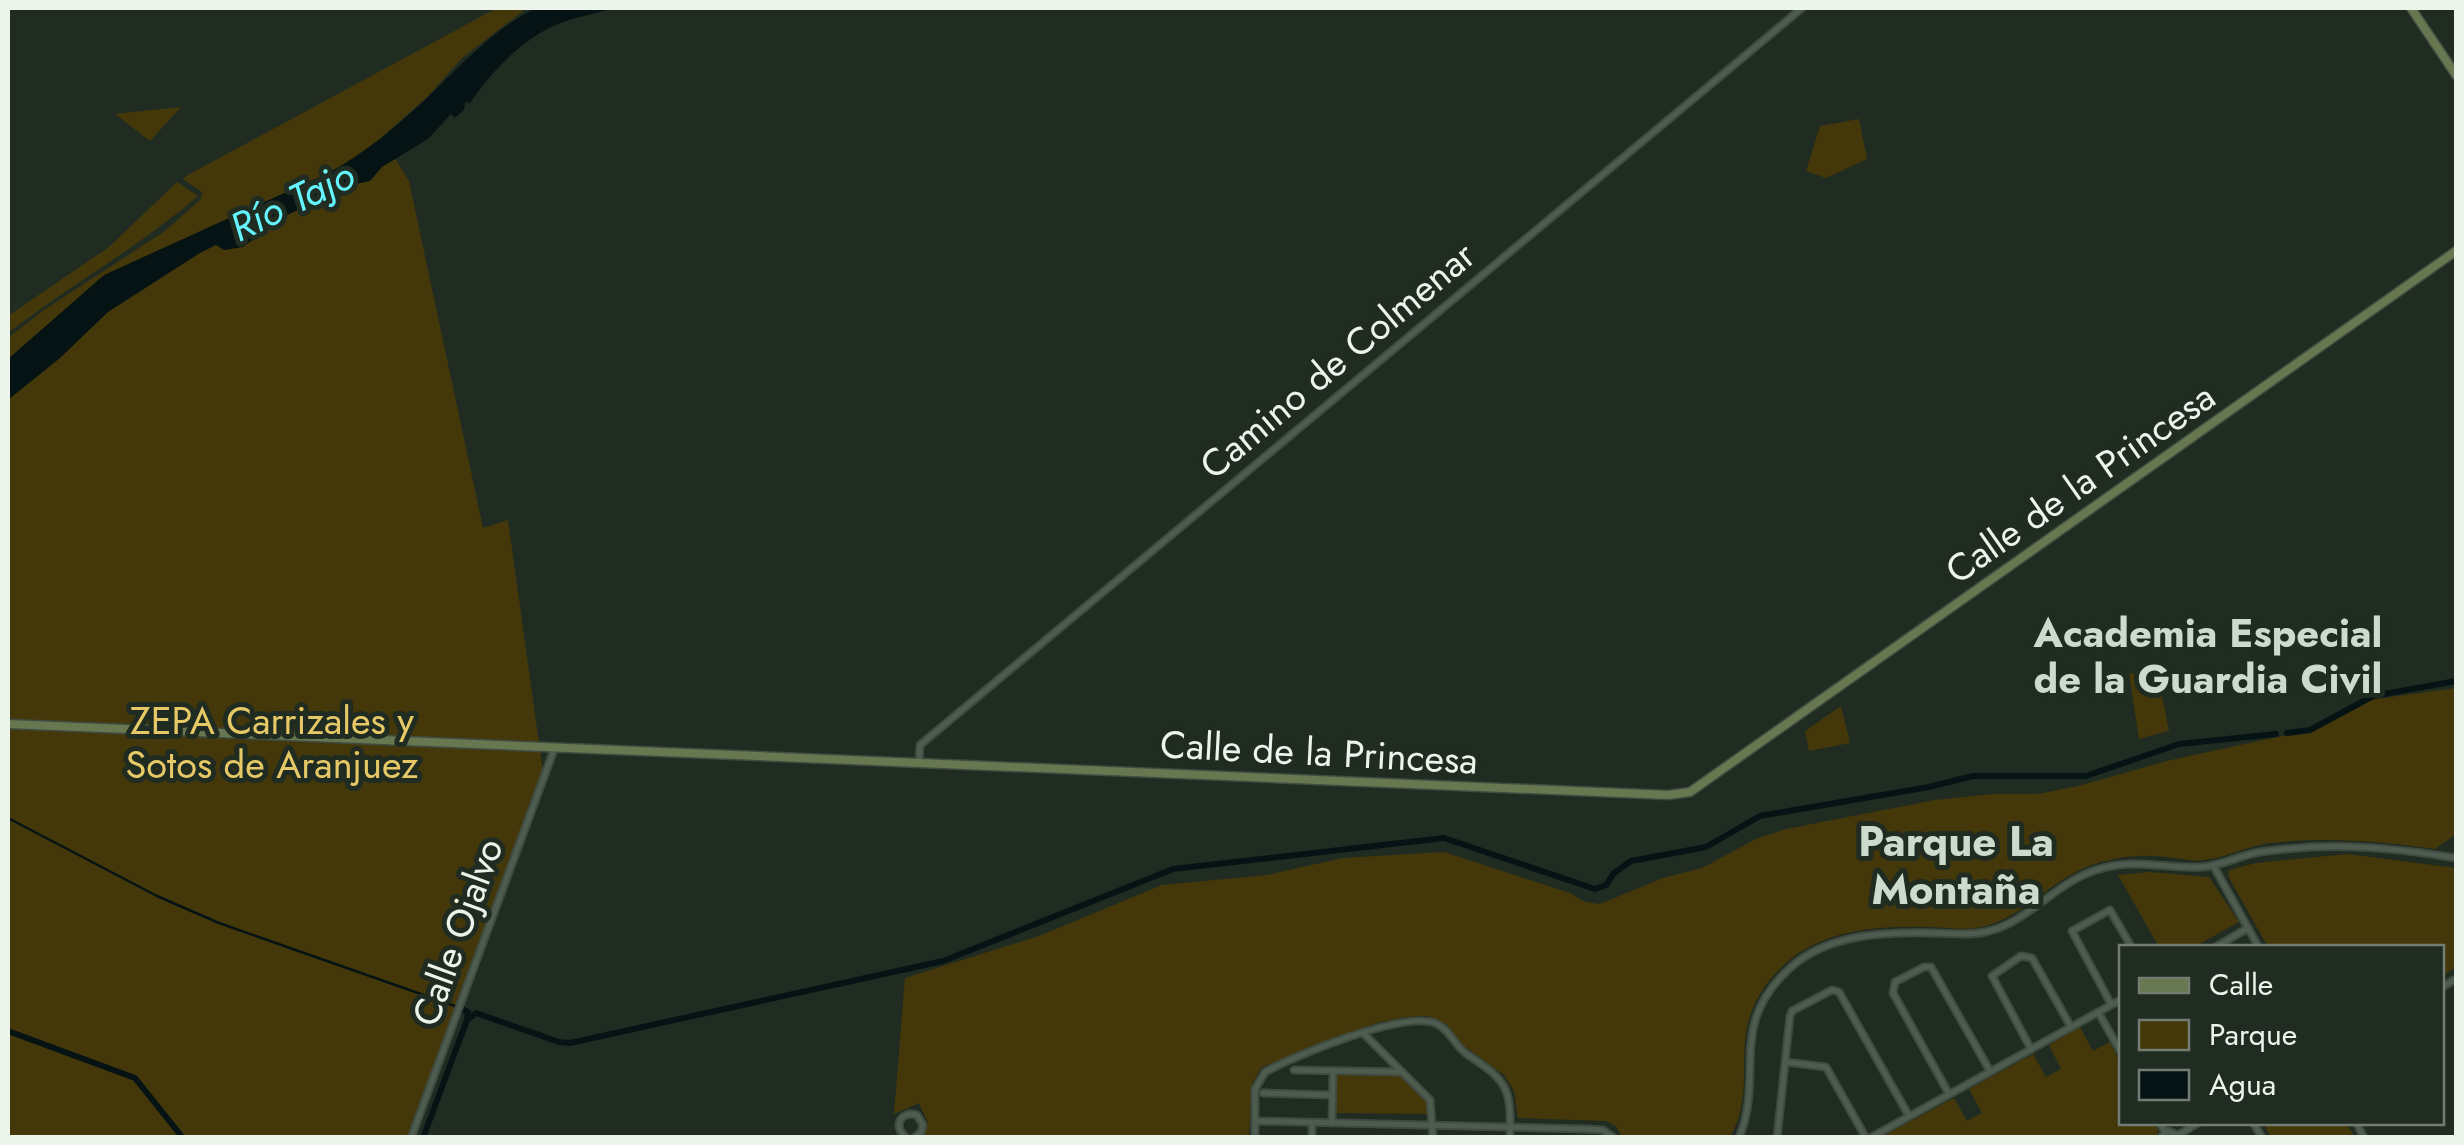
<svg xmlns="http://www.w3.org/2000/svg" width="2464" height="1145" font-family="Jost,sans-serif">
<rect width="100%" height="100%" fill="#202c21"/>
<!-- green -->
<g fill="#44380a">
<polygon points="497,8 527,8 462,58 428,96 382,137 409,181 483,528 508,520 543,772 415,1137 8,1138 8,338 41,312 165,231 201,199 202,192 183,179 186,176"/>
<polygon points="181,107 150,141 115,114"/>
<polygon points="1859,119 1867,159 1826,178 1806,171 1820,126"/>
<path d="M177,182L198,196C139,247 70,285 8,333V316L109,247Z"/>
<polygon points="2157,670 2169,731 2139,739 2129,674"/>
<path d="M2456,688V834L2435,849C2376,841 2329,837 2270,843C2247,846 2226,858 2204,860C2191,862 2179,858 2166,857C2141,854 2116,857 2092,865C2051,879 2024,918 1981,927C1963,931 1946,927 1928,927C1872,926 1814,930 1775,974C1721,1034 1762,1082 1730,1137H1622L1616,1126L1606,1121L1518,1118L1514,1091L1504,1075L1464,1046L1446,1024L1428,1016L1405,1017L1376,1023L1262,1067L1252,1084L1249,1137H923L928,1123L919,1103L894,1114L905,978L1039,936L1162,885L1267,875L1343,858L1444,852L1570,893L1585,902L1600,904L1663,878L1702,868L1756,839L1786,829L1935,800L1993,794H2038L2078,786L2171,760L2282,736L2309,733L2369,700Z"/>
<polygon points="1841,706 1850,743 1809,751 1805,731"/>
<polygon points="2347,854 2456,868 2456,967 2442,976 2442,948 2268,947 2228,876 2229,870 2256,863"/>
<polygon points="2149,872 2209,877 2239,922 2194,947 2159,947 2118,875"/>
<polygon points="2080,1027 2093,1051 2110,1042 2121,1064 2122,1122 2154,1123 2158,1130 2156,1137 1881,1137 1954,1098 1967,1121 1982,1113 1969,1089 2033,1054 2046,1077 2061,1069 2049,1045"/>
<polygon points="1336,1074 1400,1076 1426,1102 1428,1114 1335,1113"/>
<polygon points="2263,1123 2346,1123 2355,1137 2271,1137"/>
</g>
<!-- water -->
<path fill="#061314" d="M536,8H611C593,15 575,17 558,24C523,38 491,72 470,103L465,102L464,110L455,118L451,114L428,139L382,167L370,181L356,184L341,196L318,201L256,229L255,238L243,247L224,250L216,245L200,253L108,312L60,358L8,400V359L104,275L330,172C366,152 399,125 429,96C461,65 495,28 536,8Z"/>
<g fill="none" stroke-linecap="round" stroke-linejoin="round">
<!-- stream -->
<polyline stroke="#061314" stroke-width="2.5" points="8,818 157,896 219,923 455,1006"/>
<!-- canal -->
<g stroke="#061314" stroke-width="6">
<polyline points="2287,733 2310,730 2373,696 2456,681"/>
<polyline points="467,1020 476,1013 559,1042 570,1043 943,961 1173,869 1444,838 1595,889 1606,885 1614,873 1631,861 1706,847 1760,816 1929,787 1973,776 2086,776 2179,744 2276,734"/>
<polyline points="8,1031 135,1078 183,1138"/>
<polyline points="423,1138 467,1020 468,1012 462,1009"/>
</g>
<!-- street casing -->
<g stroke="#3f4b40" stroke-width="9">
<g id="street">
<polyline points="919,762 920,745 1802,8"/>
<polyline points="2213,865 2259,948"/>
<polyline points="2214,948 2248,928"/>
<polyline points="2442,987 2456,979"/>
<polyline points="2111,1004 2072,931 2110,910 2132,948"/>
<polyline points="2098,1012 2122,1054"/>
<polyline points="1364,1034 1430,1100 1433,1138"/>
<polyline points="2031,1049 1992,976 2021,956 2032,958 2071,1027"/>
<polyline points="1786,1062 1826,1067 1866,1138"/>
<polyline points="1294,1070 1402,1072"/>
<polyline points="1263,1093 1332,1095"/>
<polyline points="1949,1094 1893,993 1895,982 1924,967 1931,967 1990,1071"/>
<polyline points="1255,1121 1585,1129 1603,1130 1614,1138"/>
<polyline points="2159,1122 2165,1132"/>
<polyline points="2253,1122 2262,1138"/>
<polyline points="2356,1122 2364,1138"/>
<polyline points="1332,1123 1333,1071"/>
<polyline points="2178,1135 2200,1122"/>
<polyline points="411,1138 555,747"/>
<path d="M907,1138C892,1128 900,1110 917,1115L923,1125L921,1132L914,1138"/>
<path d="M1255,1138V1089L1265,1072C1296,1055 1403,1011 1435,1023C1450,1029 1455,1047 1468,1055C1509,1082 1511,1089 1510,1138"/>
<polyline points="1312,1138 1312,1123"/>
<path d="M1739,1138C1765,1074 1727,1026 1789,969C1826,934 1883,932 1932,933C1950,933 1967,936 1985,932C2028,923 2055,883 2096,870C2136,857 2164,869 2202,867C2221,866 2241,855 2260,852C2329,842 2388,847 2456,858"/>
<polyline points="1777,1138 1790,1016 1792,1011 1832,990 1839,992 1909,1116"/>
<polyline points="1870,1138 2122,999"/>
<polyline points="2160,1138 2168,1131 2178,1135"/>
</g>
</g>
<!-- secondary casing -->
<g stroke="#3f4b40" stroke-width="11">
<g id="secondary">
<polyline points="2411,8 2456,75"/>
<polyline points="8,724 1668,795 1690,792 2456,251"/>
</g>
</g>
<!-- street -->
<use href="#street" stroke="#4e5c4f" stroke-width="5"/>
<!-- secondary -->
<use href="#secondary" stroke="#677750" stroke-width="8"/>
</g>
<g text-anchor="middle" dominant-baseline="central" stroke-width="10" stroke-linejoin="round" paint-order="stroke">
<!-- street labels -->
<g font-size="38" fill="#ecf4ec" stroke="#202c21">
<text transform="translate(1337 360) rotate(-40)">Camino de Colmenar</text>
<text transform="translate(2080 483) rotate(-35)">Calle de la Princesa</text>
<text transform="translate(1319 752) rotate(3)">Calle de la Princesa</text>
<text transform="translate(457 932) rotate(-70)">Calle Ojalvo</text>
</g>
<!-- park labels -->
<g font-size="38" fill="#e6c966" stroke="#202c21">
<text x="272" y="720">ZEPA Carrizales y<tspan x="272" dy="44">Sotos de Aranjuez</tspan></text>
</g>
<!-- water labels -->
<g font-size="40" font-style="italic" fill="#64f4fd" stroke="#202c21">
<text transform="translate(292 201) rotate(-26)">Río Tajo</text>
</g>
<!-- neighbourhood labels -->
<g font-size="40" font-weight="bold" fill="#cbdbcc" stroke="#202c21">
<text x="2208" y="633">Academia Especial<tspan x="2208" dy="46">de la Guardia Civil</tspan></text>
</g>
<!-- quarter labels -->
<g font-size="42" font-weight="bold" fill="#cbdbcc" stroke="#202c21">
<text x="1956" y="841">Parque La<tspan x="1956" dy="48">Montaña</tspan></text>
</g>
</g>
<!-- border -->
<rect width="2464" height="1145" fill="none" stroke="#ecf4ec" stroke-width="20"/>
<!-- legend -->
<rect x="2119" y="945" width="325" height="180" fill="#202c21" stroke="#727c72" stroke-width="2.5"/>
<rect x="2139" y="978" width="50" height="15" fill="#677750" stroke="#727c72" stroke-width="2.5"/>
<text x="2209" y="995" font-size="30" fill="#ecf4ec">Calle</text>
<rect x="2139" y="1020" width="50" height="30" fill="#44380a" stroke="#727c72" stroke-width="2.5"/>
<text x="2209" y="1045" font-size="30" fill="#ecf4ec">Parque</text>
<rect x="2139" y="1070" width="50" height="30" fill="#061314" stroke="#727c72" stroke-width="2.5"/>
<text x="2209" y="1095" font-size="30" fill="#ecf4ec">Agua</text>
</svg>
